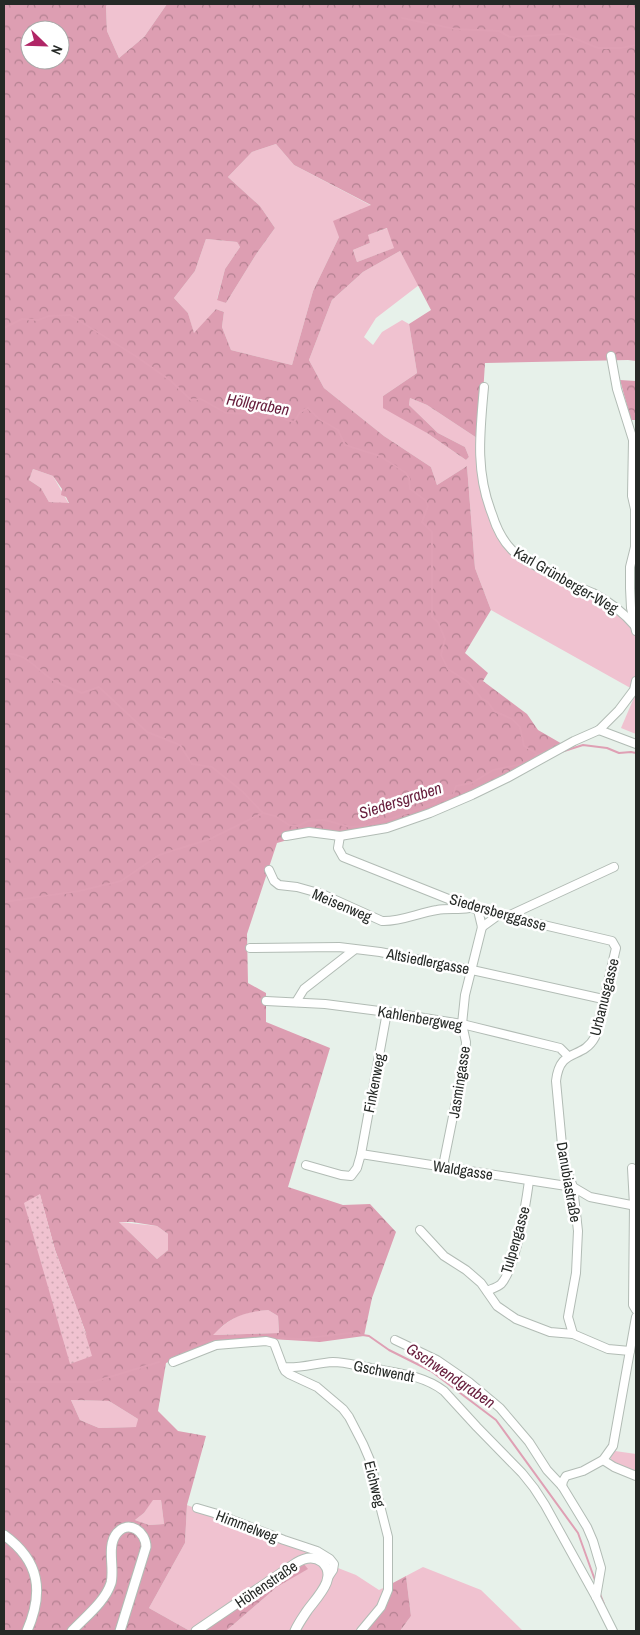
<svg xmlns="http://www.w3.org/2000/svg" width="640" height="1635" font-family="'Archivo Narrow',sans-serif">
<defs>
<pattern id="forest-crowns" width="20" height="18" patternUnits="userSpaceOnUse" patternTransform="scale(1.25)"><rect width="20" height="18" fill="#dd9eb2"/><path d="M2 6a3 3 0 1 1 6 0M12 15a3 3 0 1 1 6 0" fill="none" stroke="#b38191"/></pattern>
<pattern id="garden-dots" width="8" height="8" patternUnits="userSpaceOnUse" patternTransform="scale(1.25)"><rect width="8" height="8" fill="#f0c2d0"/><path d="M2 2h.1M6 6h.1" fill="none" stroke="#cea7b2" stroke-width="1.8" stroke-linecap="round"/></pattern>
</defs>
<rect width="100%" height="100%" fill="#e7f1ea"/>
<!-- green -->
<g fill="#f0c2d0">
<polygon points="108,4 167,4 144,37 119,58 107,31 106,6"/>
<polygon points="276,144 294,165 372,206 339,237 313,291 292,365 231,350 222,327 224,312 216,309 194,334 188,313 174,298 195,271 206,239 237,242 240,247 225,269 217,299 226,303 257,253 275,228 260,206 228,177 252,152"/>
<polygon points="388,228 395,248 357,262 353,250 370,243 367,235"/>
<polygon points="400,251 419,285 376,318 364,337 373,345 382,332 402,320 409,324 417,373 383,396 427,433 466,460 469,457 465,447 438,433 409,405 410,398 427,405 480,440 482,478 495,523 514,552 627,616 636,634 636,681 634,690 491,610 475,568 467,466 437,485 431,467 384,436 324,388 309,360 332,300 363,272"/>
<polygon points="33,469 53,476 69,504 49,502 41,488 29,480"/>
<polygon points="636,693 636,734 621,728"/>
<polygon points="119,1222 157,1226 168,1234 168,1250 157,1259"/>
<path d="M268,1310L278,1316L279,1333L212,1335C233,1317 240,1312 268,1310Z"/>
<polygon points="71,1400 109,1401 138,1419 137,1427 99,1428 80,1420"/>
<polygon points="615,1451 636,1454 636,1473 612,1462 610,1457"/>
<polygon points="153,1499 161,1500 164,1524 149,1525 135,1520 144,1513"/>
<polygon points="187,1505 308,1553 190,1631 149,1608 185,1543"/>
<polygon points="320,1561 356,1575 379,1590 391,1584 365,1631 226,1631 277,1587 307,1569 304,1564"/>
<polygon points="423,1567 481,1590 523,1631 400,1631 411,1616 406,1576"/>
</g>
<!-- forest -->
<g fill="url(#forest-crowns)" fill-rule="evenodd">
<path d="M4,4H108L106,6L107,31L119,58L144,37L167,4H636V361L628,360L485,363L480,440L427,405L410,398L409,405L438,433L465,447L469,457L466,460L427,433L383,408V396L417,373L409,324L431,310L400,251L363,272L332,300L309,360L324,388L384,436L431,467L437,485L467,466L475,568L491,610L465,653L488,673L483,681L527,714L538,730L564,745L487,787L388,827L341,834H309L277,843L247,934L248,983L266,993V1022L330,1048L288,1187L343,1205L370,1204L396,1232L372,1298L364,1336L320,1342L272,1339L200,1350L166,1363L158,1411L178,1431L206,1436L187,1505L185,1543L149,1608L190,1631H4ZM30,30H60V60H30ZM276,144L294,165L371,205L333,221L339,237L313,291L292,365L231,350L222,327L224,312L216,309L194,333L188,313L174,298L195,271L206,239L237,242L240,247L225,269L217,300L226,303L257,253L275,228L260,206L228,177L252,152ZM387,228L394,248L357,262L353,250L370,243L368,235ZM33,469L53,476L62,489L61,495L66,497L69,503L49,502L41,488L29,480ZM40,1195L55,1250L87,1336L25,1203ZM119,1222H132L157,1226L168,1234V1250L157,1259ZM268,1310L278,1316L279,1333L213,1335C230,1317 244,1312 268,1310ZM71,1400L109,1401L138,1419L136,1427L99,1428L80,1420ZM153,1500H161L164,1524L149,1525L135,1520L144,1513Z"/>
<polygon points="620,380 636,381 636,420 631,420"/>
<polygon points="304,1564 308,1569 277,1587 226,1631 203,1631"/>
<polygon points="406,1576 411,1616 400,1631 365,1631 391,1584"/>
</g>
<!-- garden -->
<polygon fill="url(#garden-dots)" points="40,1194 55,1250 81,1319 92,1356 70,1364 24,1203"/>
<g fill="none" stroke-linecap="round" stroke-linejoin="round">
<!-- stream -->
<g stroke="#dfa0b4" stroke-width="2">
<polyline points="402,18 455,29 499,31 510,37 564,34 598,48 621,48 636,45"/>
<polyline points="4,328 22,319 38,320 49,316 70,315 137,357 171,381 191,400 201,399 226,413 250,414 262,419 272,415 294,422 300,412 308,408 319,419 338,430 345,445 380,456 406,473 409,478 410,489 425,500 428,506 422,522 432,532 432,617 438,622 445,639 441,655 448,669 468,682 482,699 488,702 494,711 512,719 520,727 524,746 536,753"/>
<path d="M4,654C26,651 38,672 56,682C64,686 74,689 82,693L99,687L147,732L180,745L192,764L212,767L242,791L263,813L275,816L289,825L298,826L308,821L325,820L350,827L365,826L393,818L435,803L439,797L453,795L456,786L472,783L493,770L527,763"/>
<polyline points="561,752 583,745 607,748 619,753 631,752 636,753"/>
<polyline points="535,755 549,751"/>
<polyline points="4,902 79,891 121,881 159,855 210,839 263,813"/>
<polyline points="179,1355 204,1342 240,1336 300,1339 350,1333 369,1336 389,1350 431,1371 496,1420 578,1533 596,1583"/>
<polyline points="4,1382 93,1382 159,1362"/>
<polyline points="600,1594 604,1604"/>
</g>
<!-- minor casing -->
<g stroke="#b2bcb5" stroke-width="10">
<g id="minor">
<polyline points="611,356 617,389 633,440 632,496 635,509 635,547 630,567 630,588 631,608 636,631"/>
<path d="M484,387C480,432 475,471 492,514C496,527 503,541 512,550C524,562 550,573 565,581C574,586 584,589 593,593C608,601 624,613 635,626"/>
<polyline points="599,730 636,744"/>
<polyline points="286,836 309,832 340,836 387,828 430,813 472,795 507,778 574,741 599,730 619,710 634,690 636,681"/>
<path d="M340,836L338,848L343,857L471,908L612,941L616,948L595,1037C582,1061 560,1046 556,1081L562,1145L566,1168L573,1187L578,1231L576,1273L568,1317L573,1334L608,1349L630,1351"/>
<path d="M269,870L274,881L279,885L297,887L322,894L382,921C400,922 418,913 437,910C447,908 458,910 469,908"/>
<polyline points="508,916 614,867"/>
<polyline points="482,927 500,914"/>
<polyline points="250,948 339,947 380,952 472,970 603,999"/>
<polyline points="266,1001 325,1004 387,1012 462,1024 560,1048 568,1056"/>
<polyline points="296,1002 304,989 354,950"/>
<polyline points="361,1154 387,1012"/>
<polyline points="306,1165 341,1175 351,1176 357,1168 361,1154 573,1187 590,1197 636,1206"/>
<polyline points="443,1166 465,1057 466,1042 462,1024 465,995 482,927 478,910"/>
<polyline points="632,1168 634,1205 633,1305 636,1310"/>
<polyline points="420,1230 444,1256 466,1270 481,1283 497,1306 516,1319 550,1332 573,1334"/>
<path d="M487,1291C491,1289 498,1287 501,1284C516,1268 526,1203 529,1181"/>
<polyline points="395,1340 437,1360 469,1382 500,1408 529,1442 547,1470 562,1486 587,1527 593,1541 601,1568 596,1597"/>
<path d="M173,1362L216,1345L266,1341L274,1343L283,1367C299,1369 316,1363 333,1362C346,1362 358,1366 371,1368C397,1373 423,1375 444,1391L477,1427L522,1473L534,1488L545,1505L596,1597L613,1631"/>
<polyline points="283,1367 285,1371 289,1374 317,1387 343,1409 349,1417 363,1444 372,1465 376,1490 388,1537 388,1590 381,1607 361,1631"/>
<polyline points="603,1460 614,1467 636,1476"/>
<polyline points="562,1486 563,1481 566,1476 583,1471 603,1460 613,1446 636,1317"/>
<polyline points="197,1508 214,1513 284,1540 317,1551 330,1559 334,1564 333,1570 327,1579"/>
</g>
</g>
<!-- tertiary casing -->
<g stroke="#b2bcb5" stroke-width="11">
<g id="tertiary">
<path d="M4,1535C40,1561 44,1592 27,1631"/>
<path d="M72,1631C85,1617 105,1602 111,1583C115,1568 106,1546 117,1533C129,1519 146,1532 146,1547L120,1631"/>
<path d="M196,1631L296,1563C304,1558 313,1555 322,1562C339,1577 316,1598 307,1611C303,1617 298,1624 295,1631"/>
</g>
</g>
<!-- minor -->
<use href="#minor" stroke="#fff" stroke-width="8"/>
<!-- tertiary -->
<use href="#tertiary" stroke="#fff" stroke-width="9"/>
</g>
<g text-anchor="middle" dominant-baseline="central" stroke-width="5" stroke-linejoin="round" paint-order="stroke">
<!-- street labels -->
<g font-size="15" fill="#252926" stroke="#fff">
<text transform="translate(566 580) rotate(30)">Karl Grünberger-Weg</text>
<text transform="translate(342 905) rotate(23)">Meisenweg</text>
<text transform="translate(498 912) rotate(16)">Siedersberggasse</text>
<text transform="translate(428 961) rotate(11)">Altsiedlergasse</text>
<text transform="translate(604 997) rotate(-76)">Urbanusgasse</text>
<text transform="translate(420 1018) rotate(10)">Kahlenbergweg</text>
<text transform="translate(459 1082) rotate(-81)">Jasmingasse</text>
<text transform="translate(374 1083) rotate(-79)">Finkenweg</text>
<text transform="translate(463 1170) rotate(9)">Waldgasse</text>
<text transform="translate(569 1182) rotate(80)">Danubiastraße</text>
<text transform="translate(515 1240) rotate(-74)">Tulpengasse</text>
<text transform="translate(384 1371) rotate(11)">Gschwendt</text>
<text transform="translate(375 1484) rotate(76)">Eichweg</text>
<text transform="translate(247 1526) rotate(21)">Himmelweg</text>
<text transform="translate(266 1584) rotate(-34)">Höhenstraße</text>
</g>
<!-- water labels -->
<g font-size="16" font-style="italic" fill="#661c3b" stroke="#fff">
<text transform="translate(258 404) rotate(10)">Höllgraben</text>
<text transform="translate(400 800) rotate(-18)">Siedersgraben</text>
<text transform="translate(451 1375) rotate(34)">Gschwendgraben</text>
</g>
</g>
<!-- border -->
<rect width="640" height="1635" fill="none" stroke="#252926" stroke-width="10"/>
<!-- north arrow -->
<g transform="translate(45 45) rotate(113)"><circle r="24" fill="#ffffff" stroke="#a8a9a8"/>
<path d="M0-4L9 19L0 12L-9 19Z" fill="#b02666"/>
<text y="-8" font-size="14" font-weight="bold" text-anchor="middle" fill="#252926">N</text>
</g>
</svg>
